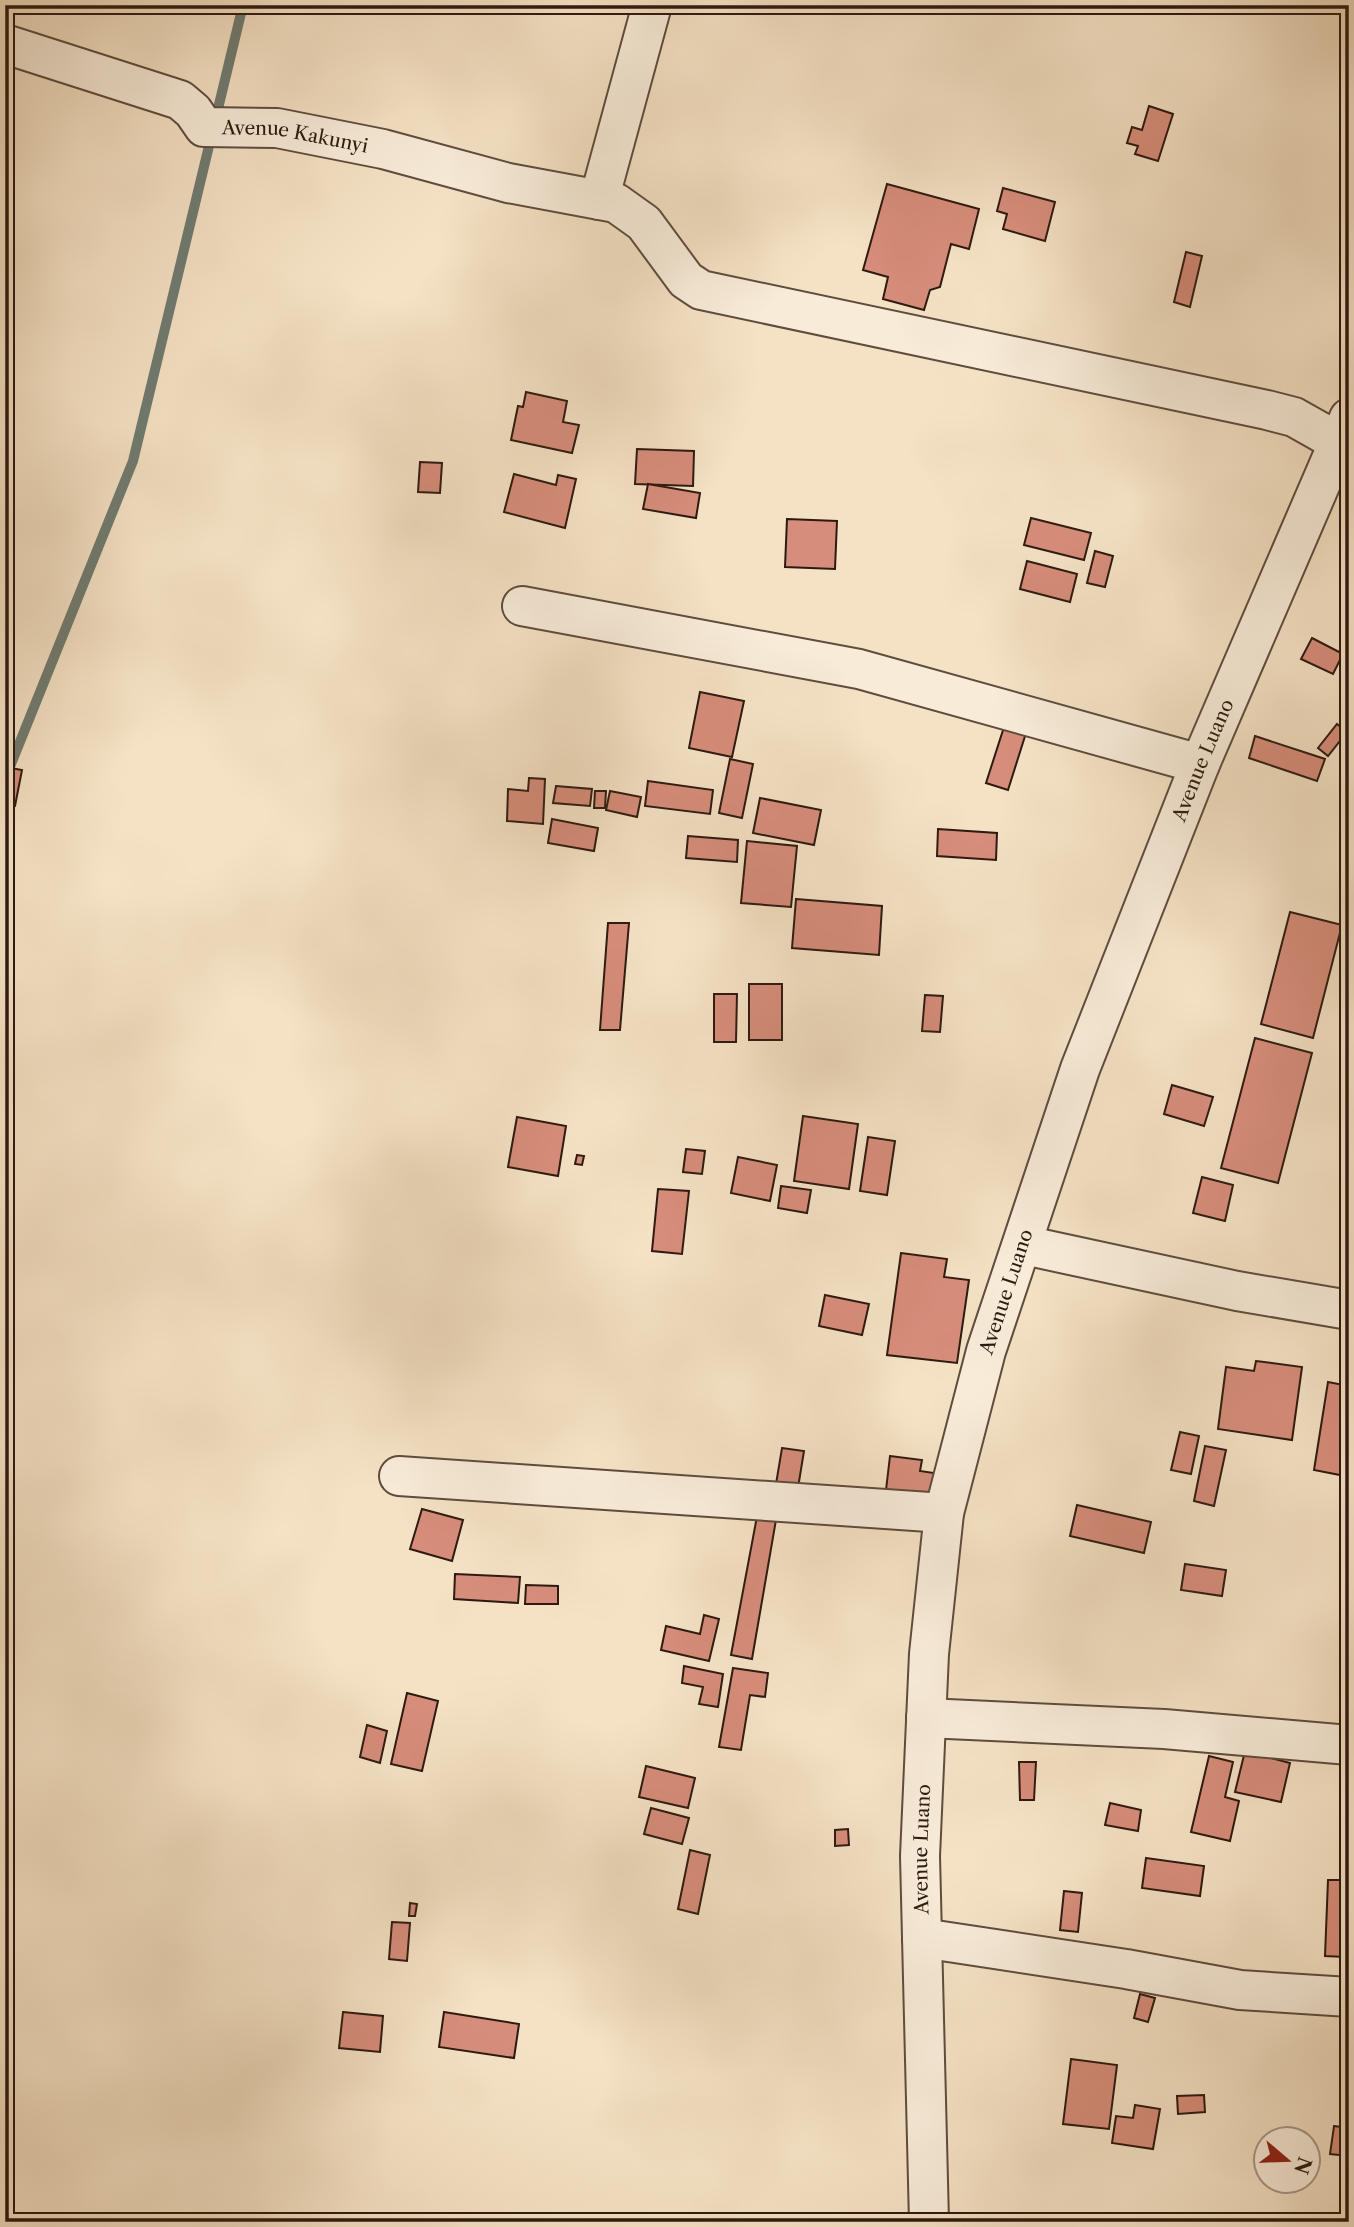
<svg xmlns="http://www.w3.org/2000/svg" width="1354" height="2227" font-family="'Libre Caslon Text',serif">
<rect width="100%" height="100%" fill="#f5e2c5"/>
<filter id="stains"><feTurbulence type="fractalNoise" baseFrequency=".00286" numOctaves="4"/><feColorMatrix values="0 0 0 0 .2 0 0 0 0 .09 0 0 0 0 .02 0 0 0 .5 -.17"/></filter>
<radialGradient id="worn" r=".72"><stop offset=".6" stop-color="#630" stop-opacity="0"/><stop offset="1" stop-color="#630" stop-opacity=".3"/></radialGradient>
<g fill="none" stroke-linecap="round" stroke-linejoin="round">
<!-- stream -->
<polyline stroke="#707c72" stroke-width="10" points="5,779 133,461 243,5"/>
</g>
<!-- building -->
<g fill="#d78d7b" stroke="#2d1a10" stroke-width="2">
<polygon points="1149,106 1173,114 1158,161 1135,154 1138,146 1127,143 1132,127 1142,130"/>
<polygon points="887,184 979,209 969,249 951,244 940,287 930,290 924,310 883,299 888,277 863,270"/>
<polygon points="1003,188 1055,202 1045,241 1003,229 1007,214 997,211"/>
<polygon points="1186,252 1202,256 1190,307 1174,302"/>
<polygon points="1349,284 1349,323 1344,321 1348,309 1341,307"/>
<polygon points="526,392 567,401 563,422 579,425 572,453 511,440 518,406 523,407"/>
<polygon points="637,449 694,451 693,486 635,484"/>
<polygon points="420,462 442,463 440,493 418,492"/>
<polygon points="514,474 556,485 558,475 576,479 565,528 504,512"/>
<polygon points="648,484 700,493 696,518 643,509"/>
<polygon points="1031,518 1091,533 1084,560 1024,545"/>
<polygon points="787,519 837,521 835,569 785,567"/>
<polygon points="1095,551 1113,556 1105,587 1087,583"/>
<polygon points="1027,561 1077,574 1070,602 1020,589"/>
<polygon points="1312,638 1343,654 1333,674 1301,659"/>
<polygon points="700,692 744,701 732,757 689,748"/>
<polygon points="1337,724 1347,732 1328,756 1318,748"/>
<polygon points="1004,727 1026,733 1008,790 986,783"/>
<polygon points="1255,736 1325,759 1317,781 1249,758"/>
<polygon points="730,759 753,764 742,818 719,813"/>
<polygon points="5,767 22,770 15,806 5,805"/>
<polygon points="529,778 545,779 543,824 507,821 508,789 528,791"/>
<polygon points="648,781 713,790 710,814 645,806"/>
<polygon points="556,786 592,789 590,806 553,803"/>
<polygon points="595,791 606,791 605,808 594,808"/>
<polygon points="610,791 641,797 637,817 606,810"/>
<polygon points="760,798 821,810 814,845 753,833"/>
<polygon points="552,819 598,828 594,851 548,843"/>
<polygon points="938,829 997,833 996,860 937,856"/>
<polygon points="688,836 738,840 737,862 686,858"/>
<polygon points="747,841 797,846 791,907 741,903"/>
<polygon points="796,899 882,906 879,955 792,948"/>
<polygon points="1290,912 1342,925 1313,1038 1261,1024"/>
<polygon points="608,923 629,923 620,1030 600,1030"/>
<rect x="749" y="984" width="33" height="56"/>
<polygon points="714,994 737,994 736,1042 714,1042"/>
<polygon points="925,995 943,996 940,1032 922,1031"/>
<polygon points="1255,1038 1312,1053 1278,1183 1221,1168"/>
<polygon points="1172,1085 1213,1097 1204,1126 1164,1114"/>
<polygon points="803,1116 858,1124 849,1189 794,1181"/>
<polygon points="517,1117 566,1126 558,1176 508,1167"/>
<polygon points="868,1137 895,1141 887,1195 860,1191"/>
<polygon points="686,1149 705,1151 702,1174 683,1172"/>
<polygon points="577,1155 584,1156 582,1165 575,1164"/>
<polygon points="738,1157 777,1165 770,1201 731,1193"/>
<polygon points="1202,1177 1233,1185 1225,1221 1193,1213"/>
<polygon points="781,1186 811,1190 807,1213 778,1208"/>
<polygon points="658,1189 689,1191 682,1254 652,1251"/>
<polygon points="901,1253 947,1259 944,1277 969,1280 957,1363 887,1355"/>
<polygon points="825,1295 869,1304 862,1335 819,1326"/>
<polygon points="1256,1361 1302,1367 1292,1440 1218,1429 1226,1367 1254,1371"/>
<polygon points="1328,1382 1349,1386 1349,1429 1340,1475 1314,1470"/>
<polygon points="1180,1432 1199,1436 1191,1474 1171,1470"/>
<polygon points="1205,1446 1226,1450 1214,1506 1194,1501"/>
<polygon points="782,1448 804,1451 797,1494 775,1490"/>
<polygon points="890,1456 922,1460 920,1471 934,1473 930,1512 884,1507"/>
<polygon points="1077,1505 1151,1522 1144,1553 1070,1536"/>
<polygon points="422,1509 463,1520 452,1561 410,1549"/>
<polygon points="758,1511 777,1514 752,1659 731,1655"/>
<polygon points="1185,1564 1226,1570 1222,1596 1181,1590"/>
<polygon points="455,1574 520,1577 518,1603 454,1599"/>
<polygon points="526,1585 558,1586 558,1604 525,1604"/>
<polygon points="704,1615 719,1619 709,1661 661,1650 666,1626 700,1634"/>
<polygon points="684,1666 723,1674 718,1707 699,1704 703,1687 682,1683"/>
<polygon points="733,1668 768,1673 765,1697 750,1695 741,1750 719,1747"/>
<polygon points="407,1693 438,1701 422,1771 391,1764"/>
<polygon points="367,1725 387,1731 380,1763 360,1757"/>
<polygon points="1245,1751 1290,1763 1281,1802 1235,1792"/>
<polygon points="1209,1756 1233,1762 1225,1797 1239,1801 1230,1841 1191,1832"/>
<polygon points="1019,1762 1036,1762 1034,1800 1020,1800"/>
<polygon points="646,1766 695,1778 688,1808 639,1797"/>
<polygon points="1110,1803 1141,1810 1138,1831 1105,1825"/>
<polygon points="651,1808 689,1818 682,1844 644,1834"/>
<polygon points="848,1829 849,1845 835,1846 835,1830"/>
<polygon points="690,1850 710,1855 698,1914 678,1909"/>
<polygon points="1146,1858 1204,1866 1200,1896 1142,1888"/>
<polygon points="1328,1880 1347,1880 1345,1957 1325,1956"/>
<polygon points="1064,1891 1082,1893 1078,1932 1060,1930"/>
<polygon points="410,1903 417,1904 415,1916 409,1916"/>
<polygon points="392,1922 410,1923 407,1961 389,1959"/>
<polygon points="1140,1994 1155,1998 1148,2022 1134,2018"/>
<polygon points="343,2012 383,2016 380,2052 339,2048"/>
<polygon points="444,2012 519,2024 514,2058 439,2047"/>
<polygon points="1071,2059 1117,2065 1109,2129 1063,2124"/>
<polygon points="1204,2095 1205,2112 1178,2114 1177,2096"/>
<polygon points="1135,2105 1160,2109 1153,2149 1112,2143 1116,2116 1133,2118"/>
<polygon points="1334,2126 1349,2128 1349,2156 1330,2154"/>
</g>
<g fill="none" stroke-linecap="round" stroke-linejoin="round">
<!-- street casing -->
<g stroke="#5f4c3d" stroke-width="42">
<g id="street">
<path id="s1" d="M5,44L180,100L193,111L204,127L277,128L383,149L508,183L616,203L644,223L686,280L701,290L1267,410L1294,417L1349,448"/>
<polyline points="599,200 652,5"/>
<polyline points="522,606 859,669 1200,764"/>
<polyline points="1024,1245 1237,1291 1349,1310"/>
<polyline points="399,1476 944,1513"/>
<polyline points="926,1718 1164,1729 1349,1745"/>
<polyline points="922,1938 1126,1969 1240,1990 1349,1997"/>
<path id="s2" d="M929,2222L920,1856L929,1654L944,1513L986,1351L1080,1069L1200,764L1349,418"/>
</g>
</g>
<!-- street -->
<use href="#street" stroke="#f8ecd9" stroke-width="38"/>
</g>
<g text-anchor="middle" dominant-baseline="central" stroke-width="6" stroke-linejoin="round" paint-order="stroke">
<!-- street labels -->
<g font-size="19" fill="#2d1a10" stroke="#f8ecd9">
<text stroke="none"><textPath href="#s1" startOffset="312">Avenue Kakunyi</textPath></text>
<text stroke="none"><textPath href="#s2" startOffset="1507">Avenue Luano</textPath></text>
<text stroke="none"><textPath href="#s2" startOffset="940">Avenue Luano</textPath></text>
<text stroke="none"><textPath href="#s2" startOffset="373">Avenue Luano</textPath></text>
</g>
</g>
<!-- margin -->
<rect width="1354" height="2227" fill="none" stroke="#f5e2c5" stroke-width="28"/>
<rect x="7" y="7" width="1340" height="2213" fill="none" stroke="#2d1a10" stroke-width="3.5"/>
<rect x="14" y="14" width="1326" height="2199" fill="none" stroke="#2d1a10" stroke-width="2"/>
<!-- north arrow -->
<g transform="translate(1287 2160) rotate(109)"><circle r="33" fill="#f8ecd9" stroke="#a79889" stroke-width="2"/>
<path d="M0-5L12 26L0 18L-12 26Z" fill="#8f2418"/>
<text y="-10" font-size="19" font-weight="bold" text-anchor="middle" fill="#2d1a10">N</text>
</g>
<rect width="100%" height="100%" filter="url(#stains)"/>
<rect width="100%" height="100%" fill="url(#worn)"/>
</svg>
